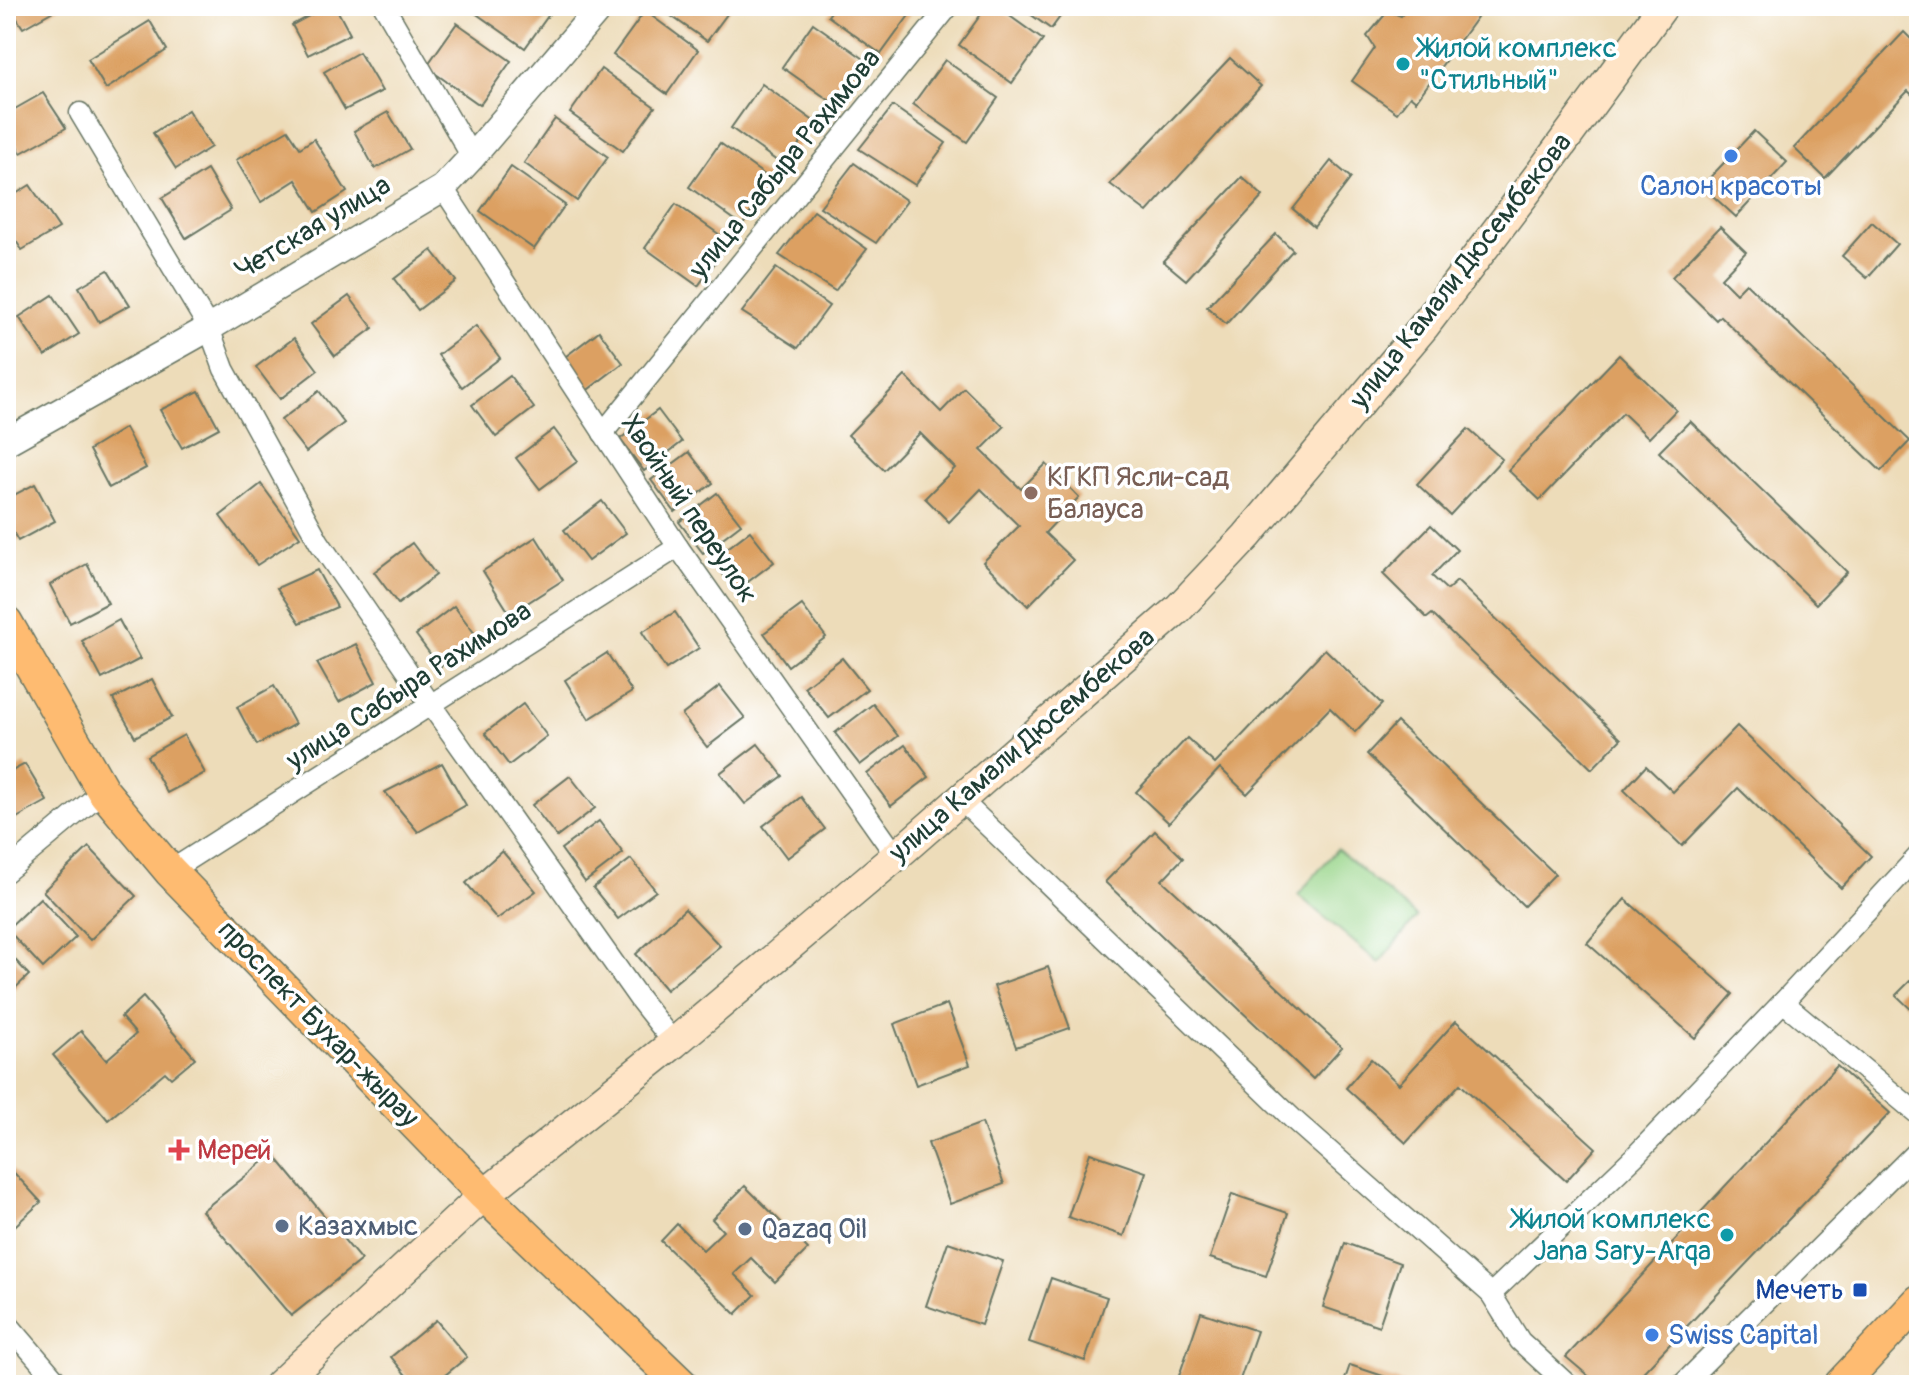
<svg xmlns="http://www.w3.org/2000/svg" width="1925" height="1391" font-family="Pangolin,sans-serif">
<rect width="100%" height="100%" fill="#fff"/>
<filter id="ink" filterUnits="userSpaceOnUse"><feTurbulence type="fractalNoise" baseFrequency=".0125" numOctaves="2"/><feDisplacementMap in="SourceGraphic" scale="16" xChannelSelector="R" yChannelSelector="G"/><feConvolveMatrix kernelMatrix="1 2 1 2 8 2 1 2 1" color-interpolation-filters="sRGB"/></filter>
<filter id="wash" filterUnits="userSpaceOnUse"><feTurbulence type="fractalNoise" baseFrequency=".006" numOctaves="4" result="noise"/><feDisplacementMap in="SourceGraphic" scale="32" xChannelSelector="R" yChannelSelector="G"/><feGaussianBlur stdDeviation="1.8" result="paint"/><feColorMatrix in="noise" values="0 0 0 0 0 0 0 0 0 0 0 0 0 0 0 0 0 1.4 0 .05"/><feComposite in="paint" operator="in"/></filter>
<g filter="url(#wash)">
<rect width="100%" height="100%" fill="#eddcb9"/>
<!-- green -->
<polygon fill="#99d58a" stroke="#5c895f" stroke-width="2" points="1337,849 1417,917 1379,963 1298,895"/>
<g id="blocks">
<!-- building -->
<g fill="#dca062">
<polygon points="9,6 62,6 23,28"/>
<polygon points="327,6 335,6 350,34 308,55 292,25"/>
<polygon points="474,6 555,6 525,48 471,10"/>
<polygon points="657,6 733,6 707,41"/>
<polygon points="835,6 907,6 913,10 881,54 828,16"/>
<polygon points="987,6 996,6 1043,40 1012,83 959,45"/>
<polygon points="1019,6 1068,6 1051,29"/>
<polygon points="1409,6 1485,6 1416,101 1410,96 1397,113 1352,81 1375,48 1367,36 1388,11 1401,16"/>
<polygon points="645,11 698,50 667,94 613,55"/>
<polygon points="150,21 167,50 106,89 88,59"/>
<polygon points="457,23 511,61 480,105 426,67"/>
<polygon points="813,23 867,61 836,105 782,67"/>
<polygon points="1904,32 1919,47 1919,101 1908,91 1825,178 1794,148"/>
<polygon points="359,52 382,91 345,110 324,72"/>
<polygon points="1230,58 1261,86 1147,212 1110,184"/>
<polygon points="945,60 998,98 967,142 913,104"/>
<polygon points="601,69 655,107 623,151 570,113"/>
<polygon points="762,84 815,122 784,166 731,128"/>
<polygon points="43,93 66,128 21,153 6,127 6,114"/>
<polygon points="893,106 946,143 915,185 859,149"/>
<polygon points="188,110 211,147 176,169 153,133"/>
<polygon points="388,112 410,149 375,169 354,131"/>
<polygon points="555,119 608,157 577,201 524,163"/>
<polygon points="288,130 300,148 314,139 347,192 316,212 296,180 261,202 236,160"/>
<polygon points="1754,131 1787,162 1736,217 1702,186"/>
<polygon points="720,143 773,181 742,225 689,187"/>
<polygon points="1331,161 1351,178 1314,227 1293,209"/>
<polygon points="854,163 907,201 876,243 820,207"/>
<polygon points="511,167 565,205 534,249 480,211"/>
<polygon points="207,170 231,210 186,238 162,198"/>
<polygon points="1242,177 1263,196 1186,280 1163,261"/>
<polygon points="30,185 59,228 22,250 6,226 6,200"/>
<polygon points="676,204 730,242 698,286 645,248"/>
<polygon points="814,211 867,249 835,291 779,255"/>
<polygon points="1872,222 1897,244 1867,278 1842,256"/>
<polygon points="1720,227 1746,252 1721,278 1736,293 1746,283 1910,441 1881,471 1720,316 1716,320 1672,277"/>
<polygon points="1276,234 1293,250 1226,324 1207,307"/>
<polygon points="432,250 456,281 418,310 394,279"/>
<polygon points="776,268 829,306 798,348 742,312"/>
<polygon points="108,270 130,305 99,322 79,287"/>
<polygon points="53,295 79,334 45,356 19,317"/>
<polygon points="349,296 373,328 335,356 311,324"/>
<polygon points="476,326 500,358 462,387 438,355"/>
<polygon points="599,331 623,363 585,392 561,360"/>
<polygon points="294,338 318,370 280,399 256,367"/>
<polygon points="1619,355 1676,410 1649,438 1623,413 1540,500 1508,470"/>
<polygon points="510,376 534,408 496,437 472,405"/>
<polygon points="905,376 941,412 964,388 1004,427 981,450 1021,489 1046,464 1079,497 1045,533 1073,560 1028,606 983,562 1019,526 981,489 949,522 925,498 955,468 920,433 884,470 848,435"/>
<polygon points="199,391 219,428 182,448 160,410"/>
<polygon points="319,391 344,423 306,452 281,420"/>
<polygon points="658,410 682,442 644,471 620,439"/>
<polygon points="1690,421 1847,572 1816,604 1659,452"/>
<polygon points="125,428 146,468 109,488 89,450"/>
<polygon points="554,429 578,461 540,489 516,458"/>
<polygon points="1468,429 1502,459 1450,515 1417,484"/>
<polygon points="689,452 713,483 675,512 651,480"/>
<polygon points="35,484 55,521 18,541 6,519 6,499"/>
<polygon points="261,484 300,537 257,565 220,516"/>
<polygon points="717,493 741,524 703,553 679,522"/>
<polygon points="602,501 626,533 588,561 564,530"/>
<polygon points="1431,525 1457,550 1432,576 1447,590 1457,581 1621,739 1592,769 1432,614 1427,618 1383,574"/>
<polygon points="750,531 774,562 736,591 712,560"/>
<polygon points="536,537 563,580 510,614 483,571"/>
<polygon points="412,543 436,575 398,604 374,572"/>
<polygon points="87,564 108,603 70,623 50,585"/>
<polygon points="317,570 337,607 300,623 277,588"/>
<polygon points="802,605 826,637 788,666 764,633"/>
<polygon points="454,606 478,638 440,667 416,635"/>
<polygon points="675,612 699,648 666,669 642,632"/>
<polygon points="119,620 140,659 102,679 82,641"/>
<polygon points="356,644 376,682 339,702 317,663"/>
<polygon points="1325,649 1382,704 1355,732 1330,708 1247,794 1220,768 1169,823 1136,792 1187,738 1215,764"/>
<polygon points="607,653 632,692 589,719 565,680"/>
<polygon points="842,658 867,689 829,718 804,687"/>
<polygon points="152,679 172,717 135,737 113,699"/>
<polygon points="274,686 295,724 257,745 237,707"/>
<polygon points="720,686 745,718 707,747 682,715"/>
<polygon points="523,704 547,736 509,765 485,733"/>
<polygon points="873,704 898,736 860,765 835,733"/>
<polygon points="1397,722 1555,874 1524,906 1367,754"/>
<polygon points="1737,726 1871,856 1841,888 1738,788 1682,846 1624,790 1646,766 1673,792"/>
<polygon points="184,735 205,773 167,793 147,756"/>
<polygon points="758,744 783,776 745,804 720,773"/>
<polygon points="905,745 929,777 891,806 867,774"/>
<polygon points="442,763 466,805 418,832 385,792"/>
<polygon points="25,764 47,801 13,820 6,808 6,774"/>
<polygon points="570,776 595,808 557,837 532,805"/>
<polygon points="801,797 825,829 787,858 763,826"/>
<polygon points="599,821 623,853 585,882 561,849"/>
<polygon points="1155,831 1183,858 1162,880 1342,1047 1313,1079 1105,882"/>
<polygon points="89,847 136,896 90,940 43,891"/>
<polygon points="502,851 536,891 497,919 466,883"/>
<polygon points="631,859 656,891 618,919 593,888"/>
<polygon points="40,898 76,937 43,968 7,929"/>
<polygon points="1625,899 1733,994 1695,1038 1587,943"/>
<polygon points="685,909 720,946 666,990 636,954"/>
<polygon points="6,950 29,975 6,997"/>
<polygon points="1048,967 1070,1028 1016,1047 994,986"/>
<polygon points="1919,972 1919,1017 1896,995"/>
<polygon points="143,997 195,1058 171,1078 165,1072 108,1120 53,1055 81,1031 106,1060 136,1034 121,1017"/>
<polygon points="947,1004 970,1065 916,1085 894,1024"/>
<polygon points="1456,1021 1596,1148 1566,1181 1460,1084 1406,1143 1346,1088 1371,1059 1399,1084"/>
<polygon points="1837,1066 1890,1113 1631,1385 1599,1385 1566,1357"/>
<polygon points="982,1123 1004,1184 950,1204 928,1143"/>
<polygon points="1090,1153 1146,1172 1124,1236 1068,1217"/>
<polygon points="273,1154 361,1260 291,1316 202,1211"/>
<polygon points="6,1164 41,1202 6,1234"/>
<polygon points="745,1186 808,1249 775,1282 751,1258 734,1274 755,1295 736,1314 661,1241 677,1224 703,1250 723,1231 712,1219"/>
<polygon points="1232,1194 1288,1213 1266,1276 1210,1258"/>
<polygon points="948,1242 1003,1261 981,1325 926,1306"/>
<polygon points="1345,1243 1400,1263 1379,1326 1323,1307"/>
<polygon points="1051,1278 1107,1297 1085,1361 1029,1342"/>
<polygon points="1201,1312 1257,1331 1238,1385 1205,1385 1179,1376"/>
<polygon points="436,1320 467,1357 433,1385 414,1385 391,1357"/>
<polygon points="1350,1365 1407,1384 1407,1385 1343,1385"/>
</g>
</g>
</g>
<g filter="url(#ink)">
<use href="#blocks" fill-opacity="0" stroke="#677563" stroke-width="2"/>
<g fill="none" stroke-linecap="round" stroke-linejoin="round">
<!-- minor casing -->
<g stroke="#677563" stroke-width="23">
<g id="minor">
<polyline points="384,6 472,157"/>
<polyline points="80,113 209,328 224,369 319,542 431,705 640,1000 674,1043"/>
<polyline points="443,188 678,547 896,856"/>
<polyline points="603,433 949,6"/>
<polyline points="961,800 1294,1120 1491,1294 1636,1155 1783,1002 1919,855"/>
<polyline points="170,871 678,547"/>
<polyline points="6,872 103,791"/>
<polyline points="1783,1002 1919,1115"/>
<polyline points="1491,1294 1520,1341 1568,1385"/>
<polyline points="6,1322 60,1385"/>
<polyline points="1682,1385 1919,1149"/>
</g>
</g>
<!-- tertiary casing -->
<g stroke="#677563" stroke-width="29">
<polyline id="tertiary" points="6,442 209,328 443,188 472,157 601,6"/>
</g>
<!-- secondary casing -->
<g stroke="#677563" stroke-width="33">
<polyline id="secondary" points="279,1385 484,1195 674,1043 896,856 1178,609 1247,536 1425,325 1542,171 1663,6"/>
</g>
<!-- primary casing -->
<g stroke="#677563" stroke-width="35">
<g id="primary">
<polyline points="6,622 103,791 170,871 484,1195 682,1385"/>
<polyline points="1840,1385 1919,1301"/>
</g>
</g>
<!-- minor -->
<use href="#minor" stroke="#fff" stroke-width="20"/>
<!-- tertiary -->
<use href="#tertiary" stroke="#fff" stroke-width="26"/>
<!-- secondary -->
<use href="#secondary" stroke="#ffe4c6" stroke-width="30"/>
<!-- primary -->
<use href="#primary" stroke="#febb71" stroke-width="32"/>
</g>
</g>
<!-- markers -->
<g fill="#0f9aa8" stroke="#fff" stroke-width="3">
<circle cx="1403" cy="64" r="8"/>
<circle cx="1727" cy="1235" r="8"/>
</g>
<g fill="#3f7fe0" stroke="#fff" stroke-width="3">
<circle cx="1731" cy="156" r="8"/>
<circle cx="1652" cy="1335" r="8"/>
</g>
<circle fill="#8d6e63" stroke="#fff" stroke-width="3" cx="1031" cy="493" r="8"/>
<path fill="#e0444e" stroke="#fff" stroke-width="3" d="M175 1138h8v8h8v8h-8v8h-8v-8h-8v-8h8z"/>
<g fill="#5c6f8a" stroke="#fff" stroke-width="3">
<circle cx="282" cy="1226" r="8"/>
<circle cx="745" cy="1229" r="8"/>
</g>
<rect fill="#1a4fb4" stroke="#fff" stroke-width="3" x="1852" y="1282" width="16" height="16" rx="4"/>
<g text-anchor="middle" dominant-baseline="central" stroke-width="7" stroke-linejoin="round" paint-order="stroke">
<!-- culture labels -->
<g font-size="28" fill="#0d838f" stroke="#fff" text-anchor="start">
<text x="1419" y="48">Жилой комплекс<tspan x="1419" dy="32">"Стильный"</tspan></text>
<text x="1711" y="1219" text-anchor="end">Жилой комплекс<tspan x="1711" dy="32">Jana Sary-Arqa</tspan></text>
</g>
<!-- street labels -->
<g font-size="28" fill="#1f3d34" stroke="#fff">
<text transform="translate(785 164) rotate(-51)">улица Сабыра Рахимова</text>
<text transform="translate(313 228) rotate(-31)">Четская улица</text>
<text transform="translate(1461 271) rotate(-52)">улица Камали Дюсембекова</text>
<text transform="translate(689 509) rotate(56)">Хвойный переулок</text>
<text transform="translate(409 686) rotate(-33)">улица Сабыра Рахимова</text>
<text transform="translate(1022 745) rotate(-41)">улица Камали Дюсембекова</text>
<text transform="translate(318 1024) rotate(46)">проспект Бухар-жырау</text>
</g>
<!-- shop labels -->
<g font-size="28" fill="#366cbe" stroke="#fff">
<text x="1731" y="186">Салон красоты</text>
<text x="1668" y="1335" text-anchor="start">Swiss Capital</text>
</g>
<!-- education labels -->
<g font-size="28" fill="#785e54" stroke="#fff" text-anchor="start">
<text x="1047" y="477">КГКП Ясли-сад<tspan x="1047" dy="32">Балауса</tspan></text>
</g>
<!-- health labels -->
<g font-size="28" fill="#be3a42" stroke="#fff" text-anchor="start">
<text x="197" y="1150">Мерей</text>
</g>
<!-- service labels -->
<g font-size="28" fill="#4e5e75" stroke="#fff" text-anchor="start">
<text x="298" y="1226">Казахмыс</text>
<text x="761" y="1229">Qazaq Oil</text>
</g>
<!-- transit labels -->
<g font-size="28" fill="#164399" stroke="#fff" text-anchor="end">
<text x="1844" y="1290">Мечеть</text>
</g>
</g>
<!-- margin -->
<rect width="1925" height="1391" fill="none" stroke="#fff" stroke-width="32"/>
</svg>
